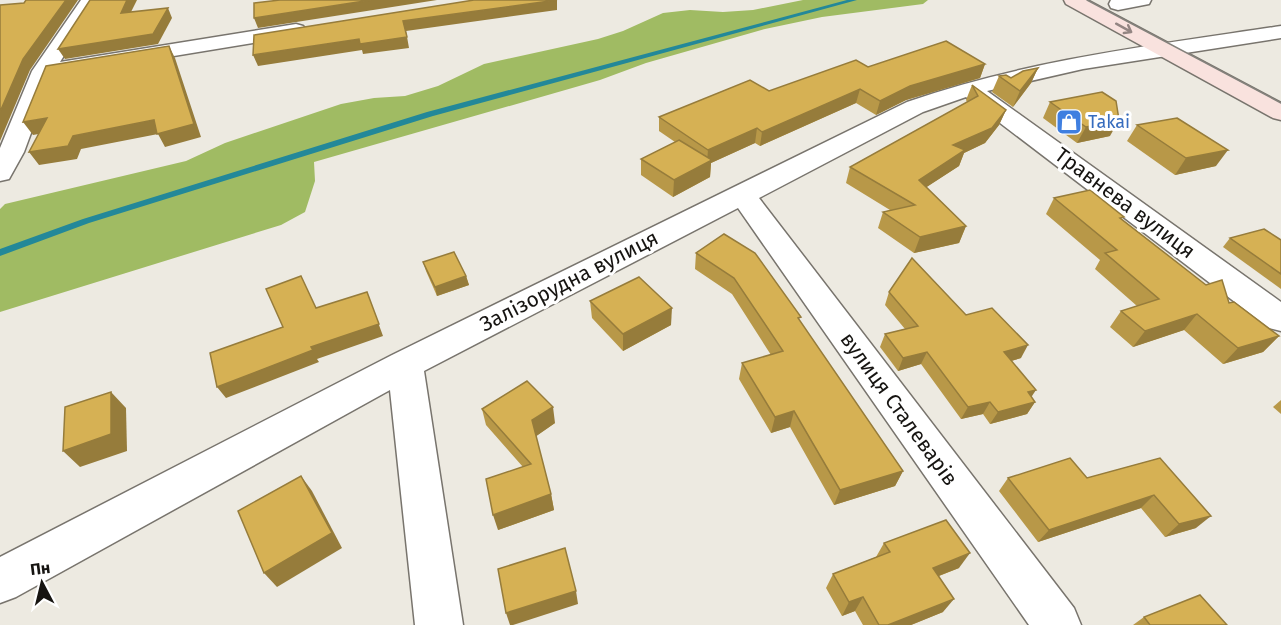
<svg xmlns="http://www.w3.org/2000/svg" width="1281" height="625" font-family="'Fira Sans',sans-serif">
<rect width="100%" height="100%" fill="#edeae1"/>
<!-- forest -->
<polygon fill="#a0bb63" points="803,0 928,0 923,4 822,17 765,29 646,63 600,80 314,162 315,181 305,212 281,225 0,312 0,209 5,204 186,161 225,143 341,104 374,98 405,96 438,86 484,64 598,39 623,31 663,13 690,10 723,12 753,10"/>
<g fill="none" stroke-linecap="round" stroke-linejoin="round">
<!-- stream -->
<polygon fill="#238899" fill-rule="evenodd" points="847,0 857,0 433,116 89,223 0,256 0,249 83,219 427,112"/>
<!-- street casing -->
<g stroke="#78746d" stroke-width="3">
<g id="street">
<polygon points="81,0 99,0 60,62 296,24 303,26 306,30 303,34 296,36 52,76 24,152 9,179 0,181 0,148 32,71"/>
<polygon points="1111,0 1151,0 1149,4 1118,10 1111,8 1109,4"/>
<path d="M1281,26V38L1083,69L987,91L1281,302V331L1269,328L966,97L923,112L759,198L1074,608L1081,625H1029L738,208L424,371L463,625H415L390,390L16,597L0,603V557L392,355L907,102C1027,60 1155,45 1281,26Z"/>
</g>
</g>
<!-- secondary casing -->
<g stroke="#78746d" stroke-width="3">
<polygon id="secondary" points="1064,0 1087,0 1281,103 1281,120 1273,118 1066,4"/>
</g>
<!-- street -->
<use href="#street" fill="#fff" fill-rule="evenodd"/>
<!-- secondary -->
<use href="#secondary" fill="#f9e2de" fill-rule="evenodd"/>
<!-- tram -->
<polyline stroke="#84827c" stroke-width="1.5" points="1087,0 1281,103"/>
</g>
<!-- wall -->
<g fill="#b89848">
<polygon points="985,64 980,78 906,100 876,115 856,103 760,146 755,143 711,163 710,177 673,197 641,175 641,159 675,142 659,131 659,117 769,91 868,67"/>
<polygon points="1038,68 1031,83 1013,107 992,92 999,76 1011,78"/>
<polygon points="972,85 1006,110 999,125 985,143 964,153 959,166 926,187 966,226 959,243 914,253 878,228 883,212 890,210 846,183 850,167 967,102 966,100"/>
<polygon points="1050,102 1110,136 1077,143 1043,118"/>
<polygon points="1137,125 1216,166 1175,175 1127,141"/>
<polygon points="1054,198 1123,220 1229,303 1279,336 1263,352 1223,364 1184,330 1133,347 1110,327 1121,311 1137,306 1095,269 1100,260 1046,214"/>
<polygon points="724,234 800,322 903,471 895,486 834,505 790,427 771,433 739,379 742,363 771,355 732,294 695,269 696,253"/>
<polygon points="1230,238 1281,240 1281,289 1223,247"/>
<polygon points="423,262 466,276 469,285 437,296 426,271"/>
<polygon points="889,292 966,315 1021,358 1011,361 1031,397 1035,402 1027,414 990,424 983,414 961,419 921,364 898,371 880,347 885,334 905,329 885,305"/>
<polygon points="590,301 671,325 623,351 592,318"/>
<polygon points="1281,400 1281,414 1273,407"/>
<polygon points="482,409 555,423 536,436 551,494 554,510 498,530 523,467 486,425"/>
<polygon points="1160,458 1196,528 1165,537 1141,508 1038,542 999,491 1008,478 1087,478"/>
<polygon points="884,543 959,568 939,576 943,612 911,625 863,625 855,611 842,616 826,588 833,574 876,557"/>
<polygon points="1144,617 1227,625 1133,625"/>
</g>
<!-- shaded-wall -->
<g fill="#967c3b">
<polygon points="66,0 78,0 30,70 0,141 0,112 23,59"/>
<polygon points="127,0 137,0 126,22 121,13"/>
<polygon points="371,0 437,0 258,28 254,18"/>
<polygon points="557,0 557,10 406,31 409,48 363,54 362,50 258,66 253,55 359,39 403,21"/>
<polygon points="168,8 172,18 158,44 65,59 58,49"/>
<polygon points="169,46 175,58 201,137 165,147 158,134 81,149 77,159 39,165 29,152 73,136 154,120"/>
<polygon points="985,64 980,78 906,100 876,115 880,101 910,86"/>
<polygon points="1038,68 1031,83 1013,107 1020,91"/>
<polygon points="860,89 856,103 760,146 762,132"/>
<polygon points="1006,110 999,125 985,143 964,153 959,166 913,196 919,180 953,145"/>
<polygon points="47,118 55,131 33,135 23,122"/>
<polygon points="1119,120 1110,136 1077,143 1086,127"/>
<polygon points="757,128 755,143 711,163 710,177 673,197 674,180 707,162 708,150"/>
<polygon points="1228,150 1216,166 1175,175 1186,158"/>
<polygon points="966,226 959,243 914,253 920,237"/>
<polygon points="466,276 469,285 437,296 435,287"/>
<polygon points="367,292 383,336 317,359 319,362 226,398 217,387 311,347"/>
<polygon points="672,308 671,325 623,351 623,334"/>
<polygon points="1197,314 1184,330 1133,347 1145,331"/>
<polygon points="1279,336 1263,352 1223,364 1238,348"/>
<polygon points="1028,345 1021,358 997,365 1004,352"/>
<polygon points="927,352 921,364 898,371 903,358"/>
<polygon points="1036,390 1028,402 1028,392"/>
<polygon points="111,392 126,408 127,451 80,467 63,451"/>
<polygon points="990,402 983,414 961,419 968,407"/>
<polygon points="1035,402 1027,414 990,424 998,412"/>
<polygon points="553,407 555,423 535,437 532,420"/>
<polygon points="794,411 790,427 771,433 775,417"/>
<polygon points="903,471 895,486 834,505 840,490"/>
<polygon points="301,476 312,491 342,548 277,587 264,573"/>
<polygon points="551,494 554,510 498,530 493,515"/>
<polygon points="1154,495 1141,508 1038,542 1049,530"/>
<polygon points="1211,516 1196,528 1165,537 1179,524"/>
<polygon points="970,553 959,568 923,582 933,568"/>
<polygon points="576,591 578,604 513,625 510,625 506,613"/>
<polygon points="863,597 855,611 842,616 849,602"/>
<polygon points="954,599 943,612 911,625 888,625"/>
</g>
<!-- building -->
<g fill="#d6b154" stroke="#967c3b" stroke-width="1.5">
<polygon points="26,0 66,0 23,59 0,112 0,5 24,3"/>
<polygon points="90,0 127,0 121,13 168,8 153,34 58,49"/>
<polygon points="280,0 371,0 254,18 254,3"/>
<polygon points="474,0 557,0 403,21 407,37 360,44 359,39 253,55 254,35"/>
<polygon points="946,41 985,64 910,86 880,101 860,89 762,132 757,128 708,150 659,117 750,80 769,91 856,60 868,67"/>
<polygon points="169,46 194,124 157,134 154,120 73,136 68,146 29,152 47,118 23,122 46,66"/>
<polygon points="1038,68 1020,91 999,76 1006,75 1011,78 1023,71"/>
<polygon points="972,85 1006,110 992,128 953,145 965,150 919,180 966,226 920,237 883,212 915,205 850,167 978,96"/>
<polygon points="1102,92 1116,101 1119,120 1086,127 1050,102"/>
<polygon points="1177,118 1228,150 1186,158 1137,125"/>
<polygon points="679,140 712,160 674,180 641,159"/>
<polygon points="1090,190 1124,217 1120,218 1206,285 1222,280 1229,303 1234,302 1279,336 1238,348 1197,314 1145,331 1121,311 1159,299 1105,253 1117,250 1054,198"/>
<polygon points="1264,229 1281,240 1281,274 1230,238"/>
<polygon points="724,234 755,253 801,317 798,318 903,471 840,490 794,411 775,417 742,363 783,351 734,278 696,253"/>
<polygon points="454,252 466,276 435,287 423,262"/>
<polygon points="912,258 966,315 992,308 1028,345 1004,352 1036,390 1028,392 1035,402 998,412 990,402 968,407 927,352 903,358 885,334 918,326 889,292"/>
<polygon points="301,276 316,308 367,292 379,324 311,347 313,350 217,387 210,353 283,327 266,289"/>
<polygon points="639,277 672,308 623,334 590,301"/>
<polygon points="527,381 553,407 532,420 551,494 493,515 486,479 531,464 482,409"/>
<polygon points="111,392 111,434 63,451 65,407"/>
<polygon points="1070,458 1087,478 1160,458 1211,516 1179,524 1154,495 1049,530 1008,478"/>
<polygon points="301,476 332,533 264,573 238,511"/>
<polygon points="946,520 970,553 933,568 954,599 888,625 879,625 863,597 849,602 833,574 890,552 884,543"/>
<polygon points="565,548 576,591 506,613 498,569"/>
<polygon points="1200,595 1227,625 1150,625 1144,617"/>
</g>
<!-- one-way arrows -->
<defs><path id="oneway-shaft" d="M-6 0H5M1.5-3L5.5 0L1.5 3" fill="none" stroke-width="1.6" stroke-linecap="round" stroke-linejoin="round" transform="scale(1.5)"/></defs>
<use stroke="#938582" href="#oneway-shaft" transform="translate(1124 28) rotate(29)"/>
<!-- icons -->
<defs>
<g id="shop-square" transform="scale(1.35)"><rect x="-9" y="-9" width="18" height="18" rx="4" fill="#3f7fe0" stroke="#fff"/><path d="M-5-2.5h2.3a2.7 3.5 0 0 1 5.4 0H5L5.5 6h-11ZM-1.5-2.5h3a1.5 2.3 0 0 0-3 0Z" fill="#fff"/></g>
</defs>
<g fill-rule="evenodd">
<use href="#shop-square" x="1069" y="122"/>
</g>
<g text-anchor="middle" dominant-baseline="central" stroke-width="6" stroke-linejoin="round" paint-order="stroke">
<!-- far-shop labels -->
<g font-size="18" fill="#366cbe" stroke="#fff" text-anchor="start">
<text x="1088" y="122">Takai</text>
</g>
<!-- street labels -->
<g font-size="21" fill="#161411" stroke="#fff">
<text transform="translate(1125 203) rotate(37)">Травнева вулиця</text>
<text transform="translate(569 281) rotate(-27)">Залізорудна вулиця</text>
<text transform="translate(899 409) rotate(54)">вулиця Сталеварів</text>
</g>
</g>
<!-- north arrow -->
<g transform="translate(42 583) rotate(353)" stroke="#ffffff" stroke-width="4.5" paint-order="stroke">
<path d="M0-4.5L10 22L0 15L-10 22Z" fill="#161411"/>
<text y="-9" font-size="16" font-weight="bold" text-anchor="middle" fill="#161411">Пн</text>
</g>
</svg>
